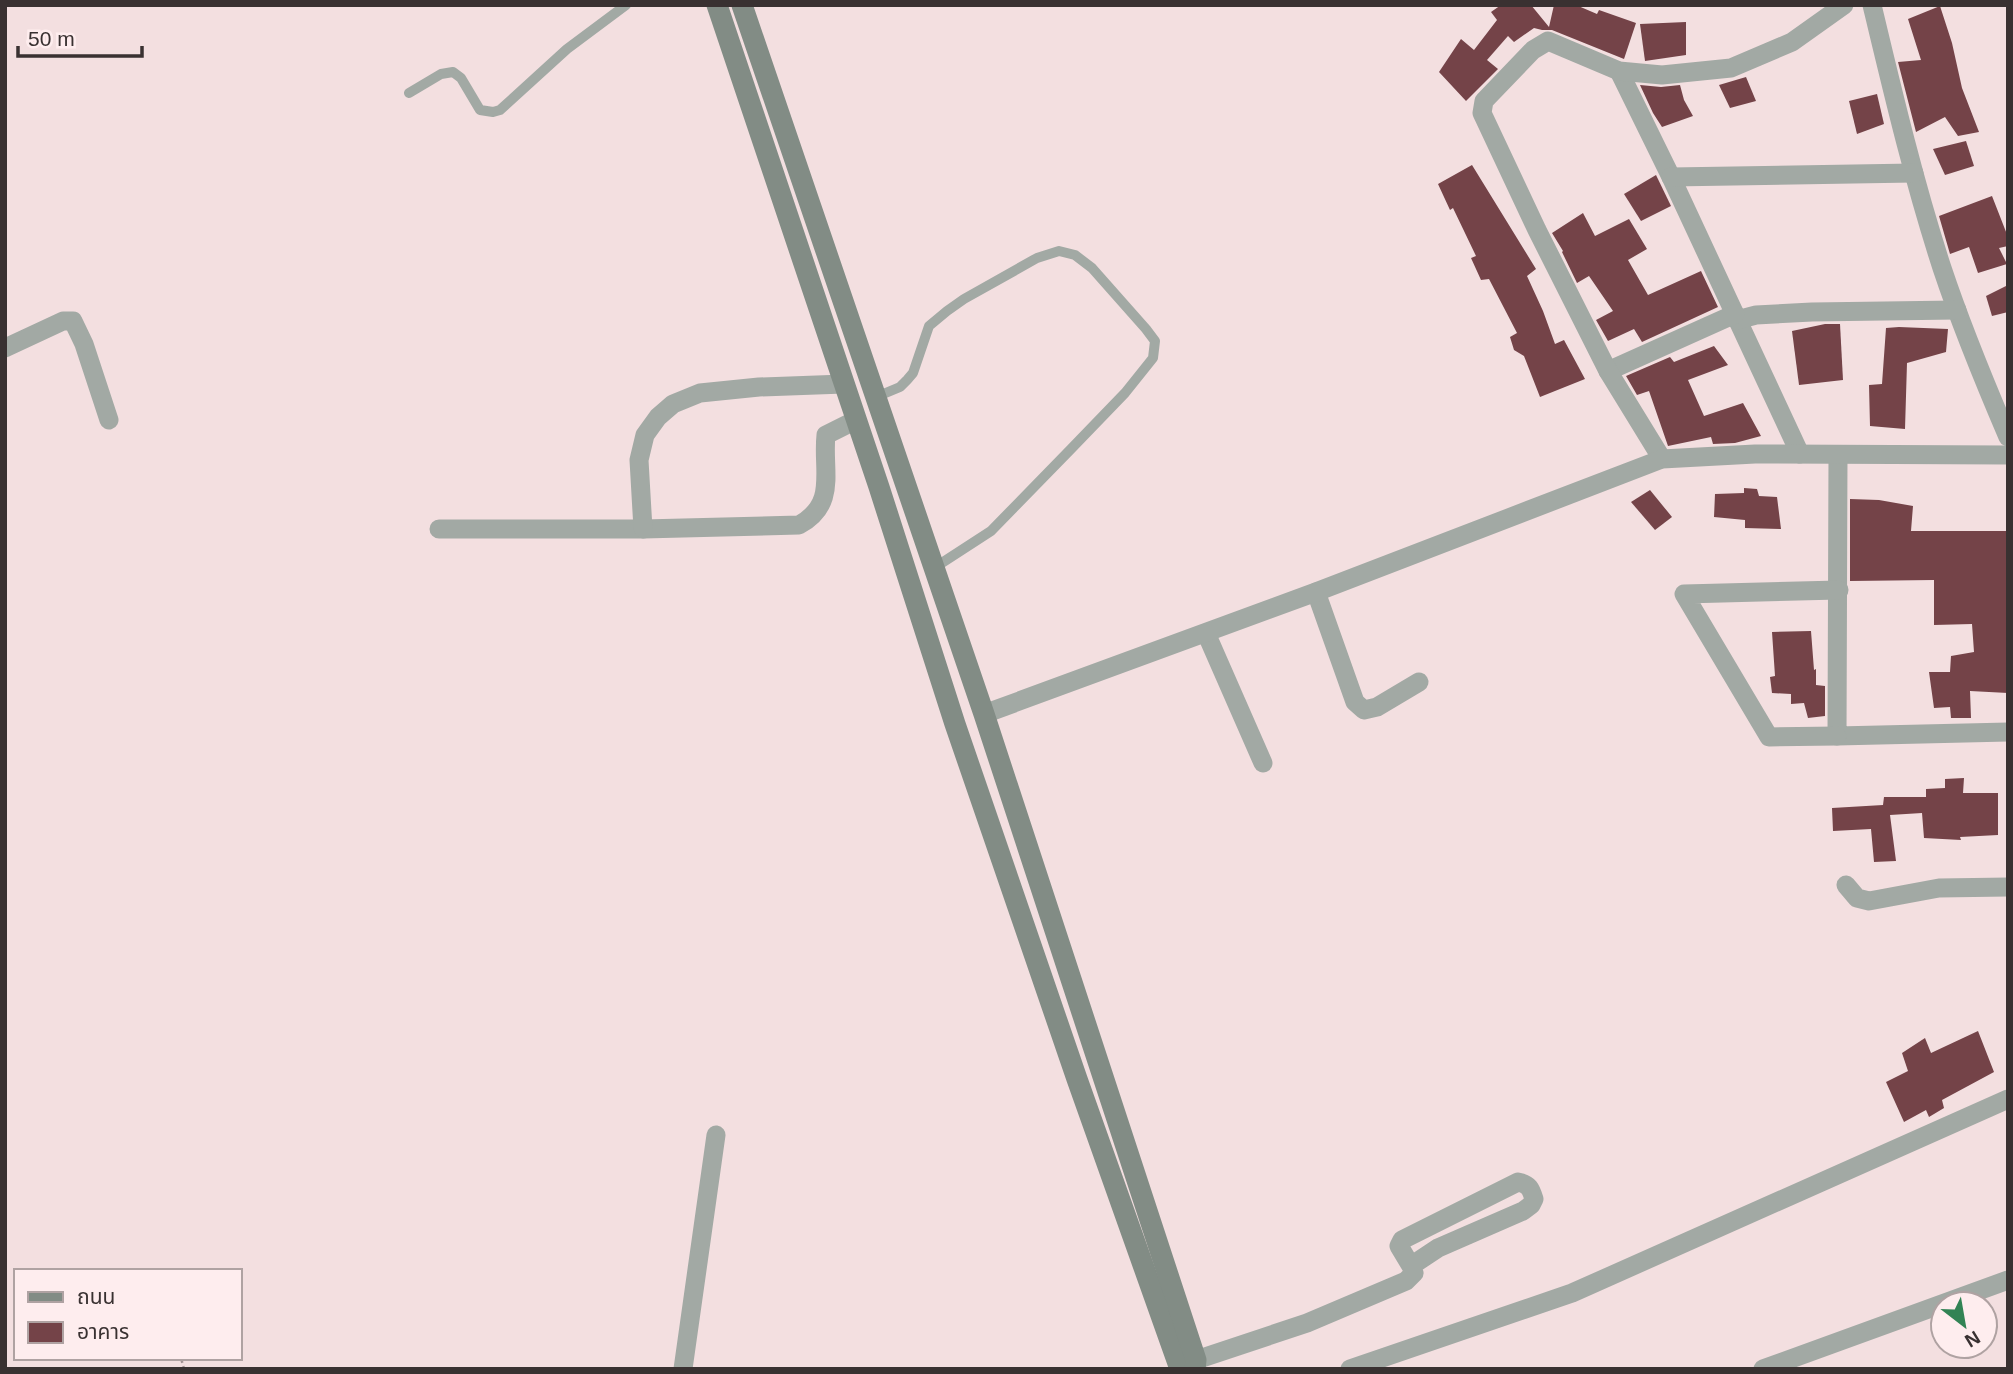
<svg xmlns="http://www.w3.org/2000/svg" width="2013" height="1374" font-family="Arial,'Noto Sans Thai',sans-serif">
<rect width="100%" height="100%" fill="#f3dfe0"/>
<!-- building -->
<g fill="#744348">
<polygon points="1501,5 1531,5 1549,27 1554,5 1576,5 1597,14 1599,10 1636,23 1624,59 1552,30 1542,30 1534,28 1514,42 1508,36 1487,60 1498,69 1466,101 1439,72 1461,39 1474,50 1497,20 1491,12"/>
<polygon points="1940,6 1952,43 1962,88 1979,132 1958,136 1945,117 1916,132 1898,62 1921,60 1908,19"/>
<polygon points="1686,22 1686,55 1645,61 1640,24"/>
<polygon points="1746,77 1756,101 1730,108 1719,85"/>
<polygon points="1640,85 1661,87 1680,85 1684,100 1693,116 1662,127 1653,113"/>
<polygon points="1877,94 1884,124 1857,134 1849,101"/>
<polygon points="1966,141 1974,166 1945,175 1933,149"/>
<polygon points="1472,165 1536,269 1527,276 1543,311 1555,344 1564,340 1585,379 1540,397 1524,356 1514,350 1510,337 1517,333 1489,279 1481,280 1471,258 1476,256 1453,208 1450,210 1438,184"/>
<polygon points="1656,175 1671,206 1641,221 1624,194"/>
<polygon points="1992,196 2008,237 2008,246 1999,248 2007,264 1978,273 1969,247 1950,254 1939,216"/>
<polygon points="1583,213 1595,236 1629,219 1647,249 1628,260 1648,295 1701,271 1718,307 1642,342 1634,329 1608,341 1596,320 1613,311 1589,276 1577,283 1562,252 1563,251 1552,233"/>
<polygon points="2008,285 2008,312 1992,316 1986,296"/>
<polygon points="1825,324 1840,324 1843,380 1799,385 1792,331"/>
<polygon points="1899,327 1948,329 1946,352 1907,363 1905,429 1870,426 1869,385 1882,384 1886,328"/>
<polygon points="1714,346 1728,365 1688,380 1704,416 1743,403 1761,436 1735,443 1713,444 1711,437 1668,446 1649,391 1637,395 1626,376 1670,357 1674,362"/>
<polygon points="1744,488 1757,489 1759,496 1777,497 1781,529 1745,528 1745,520 1714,517 1715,494 1744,493"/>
<polygon points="1650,490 1672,517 1655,530 1631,502"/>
<polygon points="1850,499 1879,500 1913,506 1911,531 2008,531 2008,693 1970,691 1971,718 1951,718 1950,707 1934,708 1929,672 1950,672 1951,656 1974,652 1972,624 1934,625 1934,580 1850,581"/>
<polygon points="1811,631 1814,670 1816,669 1816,685 1825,686 1825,716 1808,718 1804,703 1791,704 1791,694 1772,693 1770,677 1775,676 1772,632"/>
<polygon points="1964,778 1963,793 1998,793 1998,835 1960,837 1961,840 1924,838 1922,813 1890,815 1896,861 1874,862 1871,829 1833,831 1832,808 1883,805 1884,797 1926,797 1926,789 1945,788 1945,779"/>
<polygon points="1978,1031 1994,1072 1942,1100 1944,1108 1929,1117 1926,1110 1904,1122 1886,1082 1908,1071 1902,1053 1925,1038 1931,1053"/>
</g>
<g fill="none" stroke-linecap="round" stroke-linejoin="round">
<!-- path -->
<polyline stroke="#a39495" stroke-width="2.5" stroke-dasharray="5 3.5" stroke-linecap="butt" points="181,1358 184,1369"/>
<!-- lane -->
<g stroke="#a2a9a4" stroke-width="10">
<polyline points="409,93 441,74 453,72 461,78 480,110 493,112 500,110 567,49 626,5"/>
<polyline points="876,397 900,387 907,380 913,373 929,326 947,311 964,299 1037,258 1059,251 1075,255 1092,268 1146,329 1155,341 1153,358 1125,393 1070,450 991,531 934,568"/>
</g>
<!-- street -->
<g stroke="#a2a9a4" stroke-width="19">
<path d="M1872,5C1893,93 1914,182 1942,268C1961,325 1984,381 2008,437"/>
<polyline points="1619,71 1671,177 1800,454"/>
<polyline points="1671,177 1914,173"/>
<polyline points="1737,320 1756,315 1812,312 1957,310"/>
<polyline points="5,348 63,321 73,321 84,344 109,420"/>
<polyline points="1608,371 1735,314"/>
<polyline points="1838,455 1837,736 2008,732"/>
<polyline points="1662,459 1608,371 1537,230 1482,113 1484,101 1533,50 1548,41 1619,71 1662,75 1731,68 1792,42 1844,5"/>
<path d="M439,529H643L799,525C838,504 822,470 826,435L856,420"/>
<polyline points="643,529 639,460 645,435 658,417 673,404 700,393 759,387 844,384"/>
<polyline points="1316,592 1355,702 1364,710 1377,707 1419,682"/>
<polyline points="1206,633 1263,763"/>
<polyline points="984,714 1316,592 1662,459 1755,454 2008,455"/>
<polyline points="1837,736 1769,737 1684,594 1839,590"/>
<polyline points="1846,885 1857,898 1869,901 1939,888 2008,887"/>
<path d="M1196,1360L1307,1323L1406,1281L1414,1273L1411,1266L1438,1248L1523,1211L1531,1205L1534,1199C1531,1189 1529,1184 1518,1182L1402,1240L1399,1246L1411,1266"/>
<polyline points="683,1369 716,1135"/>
<polyline points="1350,1369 1572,1293 2008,1099"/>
<polyline points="1763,1369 2008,1280"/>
</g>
<!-- secondary -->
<g stroke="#828c85" stroke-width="21">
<polyline points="717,5 879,487 955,724 1077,1079 1180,1369"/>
<polyline points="742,5 984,714 1196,1360 1195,1369"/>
</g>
</g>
<!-- border -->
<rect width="2013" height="1374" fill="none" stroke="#393131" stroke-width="14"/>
<!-- legend -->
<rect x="14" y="1269" width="228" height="91" fill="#feedee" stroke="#afa2a2" stroke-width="2"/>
<rect x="28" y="1292" width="35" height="10" fill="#828c85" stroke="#afa2a2" stroke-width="2"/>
<text x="77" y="1304" font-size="21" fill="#393131">ถนน</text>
<rect x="28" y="1322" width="35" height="21" fill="#744348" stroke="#afa2a2" stroke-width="2"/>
<text x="77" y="1339" font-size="21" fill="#393131">อาคาร</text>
<!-- north arrow -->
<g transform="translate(1964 1325) rotate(149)"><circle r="33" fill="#feedee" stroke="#afa2a2" stroke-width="2"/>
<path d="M0-5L12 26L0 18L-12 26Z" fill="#328354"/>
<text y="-10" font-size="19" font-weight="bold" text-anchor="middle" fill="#393131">N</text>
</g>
<!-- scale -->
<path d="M18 46v10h124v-10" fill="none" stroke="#393131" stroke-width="3.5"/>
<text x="28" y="46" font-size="21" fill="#393131" stroke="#feedee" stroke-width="5" paint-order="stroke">50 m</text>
</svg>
